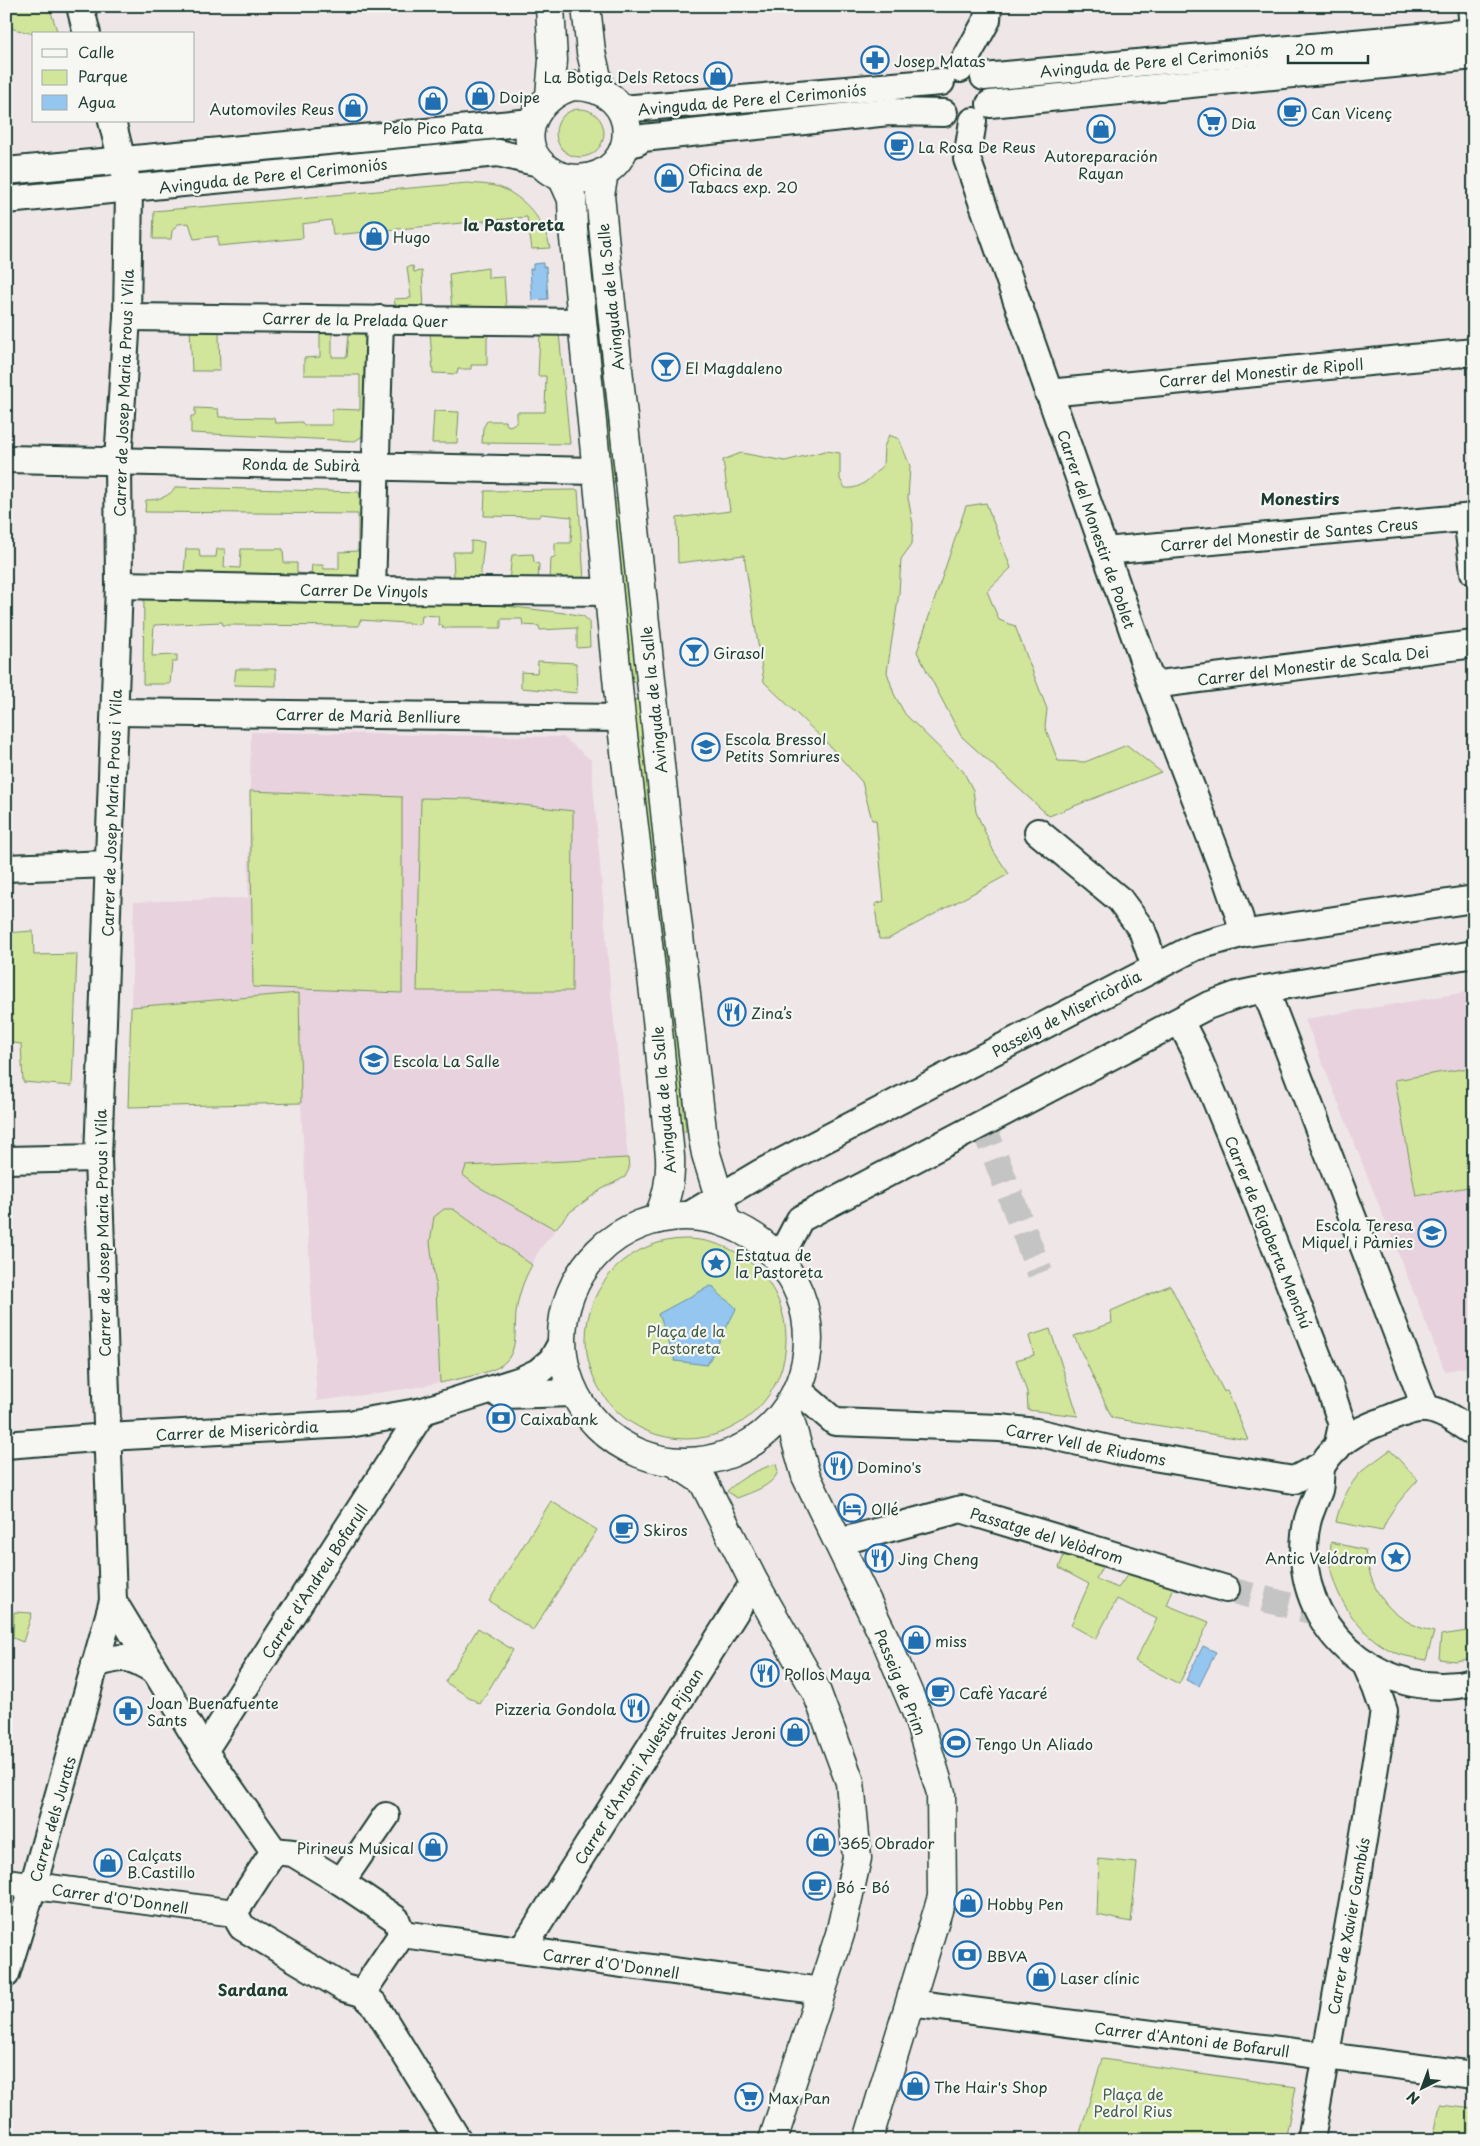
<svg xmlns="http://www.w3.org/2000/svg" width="1480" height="2146" font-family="'Playpen Sans',sans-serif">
<rect width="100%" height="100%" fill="#efe6e8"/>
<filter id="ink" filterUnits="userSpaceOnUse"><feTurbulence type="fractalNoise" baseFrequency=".02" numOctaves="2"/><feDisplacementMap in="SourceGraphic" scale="10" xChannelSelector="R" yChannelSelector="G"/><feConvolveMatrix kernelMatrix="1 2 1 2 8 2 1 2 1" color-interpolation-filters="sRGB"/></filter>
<g filter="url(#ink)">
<!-- built -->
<g fill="#e7d2dd">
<polygon points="251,732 563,737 591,760 610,983 629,1169 625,1177 602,1189 570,1212 539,1250 525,1278 516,1311 514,1348 510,1357 500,1367 420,1387 317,1401 301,1103 128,1107 134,902 248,898"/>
<polygon points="1474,991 1474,1366 1445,1371 1305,1019"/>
</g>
<!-- green -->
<g fill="#d1e69a" stroke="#789267">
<polygon points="6,6 49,6 58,34 34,34 6,27"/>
<circle cx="580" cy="133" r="24"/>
<path d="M467,183C477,184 489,184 499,187C525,197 545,221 550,248L532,249L527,217L333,235L331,220L302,224L303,238L218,246V236L194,239L189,223L178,224L172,231L171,239H153L154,211Z"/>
<polygon points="594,231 619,481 611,482 585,232"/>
<polygon points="413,266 414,272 422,271 424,309 396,309 394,299 411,298 407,267"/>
<polygon points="488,268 488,278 504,277 506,306 526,306 526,311 452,310 449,274"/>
<polygon points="222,327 219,334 220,371 192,371 190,328"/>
<polygon points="320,331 332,332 332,357 347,357 349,333 362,333 368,341 364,435 355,441 191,433 191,416 195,416 195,408 218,409 219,417 274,418 275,423 302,422 303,425 332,425 332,409 360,410 360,375 304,375 304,358 320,357"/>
<polygon points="430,332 490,332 487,338 487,365 471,365 471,369 458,369 457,374 433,373"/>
<polygon points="559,333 570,444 482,443 483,428 487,421 505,421 507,425 510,426 517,422 517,412 545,412 546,376 538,376 540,334"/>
<polygon points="434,411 459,412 457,443 432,443"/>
<path d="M889,435L899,439L910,466L908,498L913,524L912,544L901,559L899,593L887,672L894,694L905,714L963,771L973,790L976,812L994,852L1009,874L888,939H879L875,904L884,901L876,820H872L862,782L827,743L764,682L744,555L678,563L677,518L730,511L723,460L741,453L785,461L825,451L840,453V479L845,488C862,490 872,476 883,465L884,447Z"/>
<path d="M176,487L359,492L363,507L362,569L358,577L184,573L186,549H199L200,557H216L217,549H225L224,567L240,568L241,549H283L284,563H297V573L311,574L312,565H323L324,569H339V552L358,551V514L145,512L146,500C158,500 169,497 176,487Z"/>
<polygon points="578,490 584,580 550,582 551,558 555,557 555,543 571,543 572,517 541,514 539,517 484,516 485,491"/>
<polygon points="621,498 640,682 632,682 612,499"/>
<polygon points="986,503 1011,568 987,591 999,620 1015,626 1047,709 1045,727 1058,761 1085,762 1127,745 1161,772 1049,816 961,736 917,652 966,506"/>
<polygon points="471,541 484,542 480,580 454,579 453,552 471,552"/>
<polygon points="533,554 534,562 539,564 538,582 509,581 512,555"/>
<polygon points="144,596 472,602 573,614 583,616 589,621 590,647 577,648 577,628 540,630 539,626 523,625 522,619 501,619 501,628 443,628 442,625 439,625 438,616 422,615 421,624 360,620 359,626 223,625 222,622 154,625 152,656 177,655 177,662 172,662 170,684 143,684"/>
<polygon points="538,661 576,663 577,693 521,688 521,672 537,673"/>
<polygon points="236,669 276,669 276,686 234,685"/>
<polygon points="642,699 686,1131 677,1132 633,700"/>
<polygon points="250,791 402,797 402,993 253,987"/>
<polygon points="421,798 472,799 573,811 572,991 417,991"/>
<polygon points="33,931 34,955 77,954 72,1086 23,1082 21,1044 6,1042 6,933"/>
<polygon points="299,993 301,1103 128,1107 131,1007"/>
<polygon points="1474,1067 1474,1186 1416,1196 1395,1080"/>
<polygon points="628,1158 629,1169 625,1177 602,1189 570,1212 555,1229 477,1186 463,1175 466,1166"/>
<path d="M444,1209H453L532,1265C524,1279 518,1296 516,1313C514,1332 519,1354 500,1366C488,1374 456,1379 440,1383L436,1288L430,1242L434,1217Z"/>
<circle cx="686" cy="1339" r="100"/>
<polygon points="1170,1285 1224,1392 1227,1390 1248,1440 1112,1418 1074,1336 1112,1323 1111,1311"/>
<polygon points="1050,1329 1078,1416 1028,1410 1027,1392 1016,1360 1034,1355 1029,1336"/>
<path d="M1390,1450L1418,1480C1402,1498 1391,1508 1382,1531L1336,1522C1339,1506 1349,1484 1361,1472C1370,1464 1381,1457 1390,1450Z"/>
<path d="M776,1464L778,1472C771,1487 752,1492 737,1498L727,1491C741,1478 758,1469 776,1464Z"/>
<polygon points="551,1501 597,1530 533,1630 489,1601"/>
<path d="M1331,1542L1365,1550C1370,1593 1391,1621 1434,1632L1426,1660C1417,1658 1408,1657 1399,1654C1364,1641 1336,1602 1330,1565C1329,1558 1331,1549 1331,1542Z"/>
<polygon points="1066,1549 1104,1563 1096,1579 1118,1588 1131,1570 1175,1584 1167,1605 1209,1622 1179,1684 1135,1661 1157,1619 1117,1599 1096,1639 1071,1625 1089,1584 1059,1568"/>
<polygon points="14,1612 32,1613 23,1642 13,1638"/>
<polygon points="478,1628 513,1650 480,1704 445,1682"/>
<polygon points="1474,1630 1474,1658 1455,1661 1439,1659 1441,1635"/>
<polygon points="1099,1859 1137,1863 1131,1922 1097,1915"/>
<polygon points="1102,2059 1296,2087 1285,2140 1078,2140"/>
<polygon points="1440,2105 1474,2109 1474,2140 1433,2140"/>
</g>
<!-- water -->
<g fill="#94c6f0" stroke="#658fa5">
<polygon points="543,263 543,267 546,267 548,299 532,300 530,269 533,269 533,264"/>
<path d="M710,1286L714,1287C717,1297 730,1300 736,1308L735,1311L707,1365L675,1361L658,1314Z"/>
<polygon points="1203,1646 1216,1652 1199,1686 1186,1680"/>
</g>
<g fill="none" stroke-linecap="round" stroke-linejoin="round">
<!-- street-tunnel -->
<g stroke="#c5c4c4" stroke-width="26" stroke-dasharray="26 13" stroke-linecap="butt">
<polyline points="982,1122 1040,1273"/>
<polyline points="1226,1589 1318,1613"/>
</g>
<!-- street casing -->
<g stroke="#1f3d34" stroke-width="30">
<g id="street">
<polyline points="80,6 87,34"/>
<polyline points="1471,6 1474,40"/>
<polyline points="960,69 987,20 988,6"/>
<polyline points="984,77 1474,32"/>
<polyline points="990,104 1474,56"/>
<polyline points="622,109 941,82"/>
<polyline points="973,121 967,159 1152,685 1226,878 1240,919 1241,934"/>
<polyline points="625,146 637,142 643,138 889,112 944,113"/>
<polyline points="6,171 532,122"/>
<polyline points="6,200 498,153 539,163"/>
<polyline points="127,317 582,322"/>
<polyline points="1048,393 1474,352"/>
<polyline points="6,459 596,471"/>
<polyline points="1467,518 1474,572"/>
<polyline points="1105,551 1474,517"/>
<polyline points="119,585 372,590 608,592"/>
<polyline points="372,590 380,319"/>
<polyline points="1152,685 1474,644"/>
<polyline points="115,712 621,718"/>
<polyline points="1038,832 1120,900 1142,930 1155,967"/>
<polyline points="6,868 109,864"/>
<polyline points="1265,989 1426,1409"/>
<polyline points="1180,1021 1195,1050 1257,1200 1329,1385 1342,1425 1337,1448"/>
<polyline points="6,1160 98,1158"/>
<polyline points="688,1216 762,1172 1195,947 1241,934 1474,899"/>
<polyline points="779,1259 800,1219 1207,1006 1237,995 1265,989 1474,954"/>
<polyline points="798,1390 835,1422 1000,1428 1036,1432 1122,1452 1294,1480 1322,1465"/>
<polyline points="500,1395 574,1393"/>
<path d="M1474,1433C1460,1424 1444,1411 1427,1409C1414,1407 1395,1416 1383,1421C1360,1429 1336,1442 1323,1464C1319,1471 1321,1482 1319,1490C1317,1496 1314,1502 1312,1508C1306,1521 1304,1538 1304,1553C1305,1640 1390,1703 1474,1682"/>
<polyline points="6,1445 107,1437 349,1424 423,1411 521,1380 538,1372 552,1360 562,1342"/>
<polyline points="839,1542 961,1509 1226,1589"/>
<polyline points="113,1601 204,1751 274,1851"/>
<path d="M95,1664C126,1655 128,1655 155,1671"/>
<polyline points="204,1751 423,1411"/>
<polyline points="274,1851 293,1853 341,1882 396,1919 402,1934"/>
<polyline points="6,1882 234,1913"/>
<polyline points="341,1882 386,1816"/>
<polyline points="234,1913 242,1927 344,1988 362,1993 375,2005 458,2140"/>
<polyline points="234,1913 274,1851"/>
<polyline points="402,1934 821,1991"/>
<polyline points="522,1950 754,1582"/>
<polyline points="6,1974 33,1886 113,1601 98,1158 119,585 118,461 127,317 129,189 112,121"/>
<polyline points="362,1993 402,1934"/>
<polyline points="910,2003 1474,2075"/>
<polyline points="1311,2140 1357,1877 1384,1711 1376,1688 1366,1665"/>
</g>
</g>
<!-- secondary casing -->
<g stroke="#1f3d34" stroke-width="31">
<g id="secondary">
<polyline points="550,6 553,60 550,96"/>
<polyline points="586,6 591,52 600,90"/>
<path d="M574,86C644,86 643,176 579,179C568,179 556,176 547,169C511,141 536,95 574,86Z"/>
<polyline points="604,173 600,195 606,256 672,877 703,1138 706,1154 727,1223"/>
<path d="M562,177L572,199L573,228L621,718L657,1019L670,1157C671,1182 667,1196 658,1219"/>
<circle cx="685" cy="1339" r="123"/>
<polyline points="787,1410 806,1476 887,1643 916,1711 941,1793 942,1897 868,2140"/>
<polyline points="676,1463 703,1481 754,1582 817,1693 850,1782 857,1858 840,1934 773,2140"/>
</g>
</g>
<!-- street -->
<use href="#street" stroke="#f6f6f2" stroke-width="26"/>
<!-- secondary -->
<use href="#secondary" stroke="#f6f6f2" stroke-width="28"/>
</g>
</g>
<!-- icons -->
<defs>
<g id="pharmacy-ring" transform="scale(1.4375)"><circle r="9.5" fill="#f6f6f2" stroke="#1f6fb2" stroke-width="1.5"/><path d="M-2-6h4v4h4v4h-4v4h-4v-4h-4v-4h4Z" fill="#1f6fb2"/></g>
<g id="shop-ring" transform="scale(1.4375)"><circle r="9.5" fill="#f6f6f2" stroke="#1f6fb2" stroke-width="1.5"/><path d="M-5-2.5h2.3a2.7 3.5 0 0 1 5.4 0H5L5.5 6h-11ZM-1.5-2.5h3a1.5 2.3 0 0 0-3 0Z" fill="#1f6fb2"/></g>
<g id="cafe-ring" transform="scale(1.4375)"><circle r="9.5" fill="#f6f6f2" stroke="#1f6fb2" stroke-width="1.5"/><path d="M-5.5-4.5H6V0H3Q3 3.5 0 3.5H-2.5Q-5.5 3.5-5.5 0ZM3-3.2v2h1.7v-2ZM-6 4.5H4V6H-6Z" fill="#1f6fb2"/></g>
<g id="supermarket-ring" transform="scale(1.4375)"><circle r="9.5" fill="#f6f6f2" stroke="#1f6fb2" stroke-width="1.5"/><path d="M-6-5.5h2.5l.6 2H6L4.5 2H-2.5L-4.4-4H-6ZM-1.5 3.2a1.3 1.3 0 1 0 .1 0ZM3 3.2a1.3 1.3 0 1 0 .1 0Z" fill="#1f6fb2"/></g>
<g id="bar-ring" transform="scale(1.4375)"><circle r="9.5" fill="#f6f6f2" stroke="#1f6fb2" stroke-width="1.5"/><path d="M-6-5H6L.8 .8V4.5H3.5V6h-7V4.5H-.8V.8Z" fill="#1f6fb2"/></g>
<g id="school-ring" transform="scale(1.4375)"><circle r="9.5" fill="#f6f6f2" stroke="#1f6fb2" stroke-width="1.5"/><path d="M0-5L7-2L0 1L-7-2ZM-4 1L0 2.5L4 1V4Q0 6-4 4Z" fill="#1f6fb2"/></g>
<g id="restaurant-ring" transform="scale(1.4375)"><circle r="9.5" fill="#f6f6f2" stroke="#1f6fb2" stroke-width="1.5"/><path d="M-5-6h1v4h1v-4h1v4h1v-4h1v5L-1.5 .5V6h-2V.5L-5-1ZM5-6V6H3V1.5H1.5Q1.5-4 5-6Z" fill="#1f6fb2"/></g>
<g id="sight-ring" transform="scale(1.4375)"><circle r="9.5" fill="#f6f6f2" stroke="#1f6fb2" stroke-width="1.5"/><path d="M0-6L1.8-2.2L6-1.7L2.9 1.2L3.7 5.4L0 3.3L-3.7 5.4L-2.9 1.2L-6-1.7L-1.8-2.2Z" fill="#1f6fb2"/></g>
<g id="bank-ring" transform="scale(1.4375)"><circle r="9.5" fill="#f6f6f2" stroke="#1f6fb2" stroke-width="1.5"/><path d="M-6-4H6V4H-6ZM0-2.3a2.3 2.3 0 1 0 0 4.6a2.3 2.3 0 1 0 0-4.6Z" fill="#1f6fb2"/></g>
<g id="hotel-ring" transform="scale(1.4375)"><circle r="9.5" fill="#f6f6f2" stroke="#1f6fb2" stroke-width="1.5"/><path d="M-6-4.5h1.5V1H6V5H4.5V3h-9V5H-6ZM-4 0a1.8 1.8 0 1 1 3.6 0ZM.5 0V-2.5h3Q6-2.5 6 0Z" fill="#1f6fb2"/></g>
<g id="stadium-ring" transform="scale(1.4375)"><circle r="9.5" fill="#f6f6f2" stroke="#1f6fb2" stroke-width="1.5"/><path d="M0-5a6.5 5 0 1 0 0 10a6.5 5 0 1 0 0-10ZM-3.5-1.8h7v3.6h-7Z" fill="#1f6fb2"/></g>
</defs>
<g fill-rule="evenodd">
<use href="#pharmacy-ring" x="875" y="60"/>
<use href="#shop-ring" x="718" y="76"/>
<use href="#shop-ring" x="480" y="96"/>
<use href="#shop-ring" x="433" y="101"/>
<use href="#shop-ring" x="353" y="108"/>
<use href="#cafe-ring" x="1292" y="112"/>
<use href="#supermarket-ring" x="1212" y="122"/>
<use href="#shop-ring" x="1101" y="129"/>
<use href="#cafe-ring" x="899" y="146"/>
<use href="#shop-ring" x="669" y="178"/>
<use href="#shop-ring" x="374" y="236"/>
<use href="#bar-ring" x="666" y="367"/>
<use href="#bar-ring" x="694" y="652"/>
<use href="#school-ring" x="706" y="747"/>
<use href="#restaurant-ring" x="732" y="1012"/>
<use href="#school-ring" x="374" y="1060"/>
<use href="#school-ring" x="1432" y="1233"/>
<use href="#sight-ring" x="716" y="1263"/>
<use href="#bank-ring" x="501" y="1418"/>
<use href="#restaurant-ring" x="838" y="1466"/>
<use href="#hotel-ring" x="852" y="1508"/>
<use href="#cafe-ring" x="624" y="1529"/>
<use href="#sight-ring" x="1396" y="1557"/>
<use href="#restaurant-ring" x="879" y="1558"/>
<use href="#shop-ring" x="916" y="1640"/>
<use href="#restaurant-ring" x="765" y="1673"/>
<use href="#cafe-ring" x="940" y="1692"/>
<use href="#restaurant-ring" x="635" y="1708"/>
<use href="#pharmacy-ring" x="128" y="1711"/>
<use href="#shop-ring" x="795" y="1732"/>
<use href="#stadium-ring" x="956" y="1743"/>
<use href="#shop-ring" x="821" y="1842"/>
<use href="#shop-ring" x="433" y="1847"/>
<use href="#shop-ring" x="108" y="1863"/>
<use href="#cafe-ring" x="817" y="1886"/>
<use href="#shop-ring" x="968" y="1903"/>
<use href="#bank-ring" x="967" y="1955"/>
<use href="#shop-ring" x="1041" y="1977"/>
<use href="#shop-ring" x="915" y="2086"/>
<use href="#supermarket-ring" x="749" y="2097"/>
</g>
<g text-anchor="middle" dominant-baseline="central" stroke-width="4.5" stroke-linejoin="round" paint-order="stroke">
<!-- poi labels -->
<g font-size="15" fill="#1f3d34" stroke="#f6f6f2" text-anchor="start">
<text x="894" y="60">Josep Matas</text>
<text x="699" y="76" text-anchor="end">La Botiga Dels Retocs</text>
<text x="499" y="96">Doipe</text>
<text x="334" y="108" text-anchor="end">Automoviles Reus</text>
<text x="1311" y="112">Can Vicenç</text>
<text x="1231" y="122">Dia</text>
<text x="433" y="127" text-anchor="middle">Pelo Pico Pata</text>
<text x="918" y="146">La Rosa De Reus</text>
<text x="1101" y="155" text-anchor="middle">Autoreparación<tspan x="1101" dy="17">Rayan</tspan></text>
<text x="688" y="169">Oficina de<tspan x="688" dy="17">Tabacs exp. 20</tspan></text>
<text x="393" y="236">Hugo</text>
<text x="685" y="367">El Magdaleno</text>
<text x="713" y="652">Girasol</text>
<text x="725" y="738">Escola Bressol<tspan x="725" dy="17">Petits Somriures</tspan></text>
<text x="751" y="1012">Zina’s</text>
<text x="393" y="1060">Escola La Salle</text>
<text x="1413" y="1224" text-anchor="end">Escola Teresa<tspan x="1413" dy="17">Miquel i Pàmies</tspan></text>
<text x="735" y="1254">Estatua de<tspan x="735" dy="17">la Pastoreta</tspan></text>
<text x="520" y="1418">Caixabank</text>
<text x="857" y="1466">Domino's</text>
<text x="871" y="1508">Ollé</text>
<text x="643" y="1529">Skiros</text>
<text x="1377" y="1557" text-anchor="end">Antic Velódrom</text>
<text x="898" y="1558">Jing Cheng</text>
<text x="935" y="1640">miss</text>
<text x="784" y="1673">Pollos Maya</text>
<text x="959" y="1692">Cafè Yacaré</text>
<text x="147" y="1702">Joan Buenafuente<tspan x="147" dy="17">Sants</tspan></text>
<text x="616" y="1708" text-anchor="end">Pizzeria Gondola</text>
<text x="776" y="1732" text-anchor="end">fruites Jeroni</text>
<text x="975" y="1743">Tengo Un Aliado</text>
<text x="840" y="1842">365 Obrador</text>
<text x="414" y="1847" text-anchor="end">Pirineus Musical</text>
<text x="127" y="1854">Calçats<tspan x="127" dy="17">B.Castillo</tspan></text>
<text x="836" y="1886">Bó - Bó</text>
<text x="987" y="1903">Hobby Pen</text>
<text x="986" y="1955">BBVA</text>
<text x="1060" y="1977">Laser clínic</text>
<text x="934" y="2086">The Hair's Shop</text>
<text x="768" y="2097">Max Pan</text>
</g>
<!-- street labels -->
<g font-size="15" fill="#1f3d34" stroke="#f6f6f2">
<text transform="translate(1154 61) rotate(-5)">Avinguda de Pere el Cerimoniós</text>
<text transform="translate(752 99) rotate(-5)">Avinguda de Pere el Cerimoniós</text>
<text transform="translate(273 175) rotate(-6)">Avinguda de Pere el Cerimoniós</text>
<text transform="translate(610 297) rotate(-96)">Avinguda de la Salle</text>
<text transform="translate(355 319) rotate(1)">Carrer de la Prelada Quer</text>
<text transform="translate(1261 372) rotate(-5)">Carrer del Monestir de Ripoll</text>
<text transform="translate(123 393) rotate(-88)">Carrer de Josep Maria Prous i Vila</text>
<text transform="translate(301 464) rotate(1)">Ronda de Subirà</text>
<text transform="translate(1097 529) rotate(71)">Carrer del Monestir de Poblet</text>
<text transform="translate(1289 534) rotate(-5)">Carrer del Monestir de Santes Creus</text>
<text transform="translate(364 590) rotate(1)">Carrer De Vinyols</text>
<text transform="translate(1313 665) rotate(-7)">Carrer del Monestir de Scala Dei</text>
<text transform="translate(653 700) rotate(-96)">Avinguda de la Salle</text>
<text transform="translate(368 715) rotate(1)">Carrer de Marià Benlliure</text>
<text transform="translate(111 813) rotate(-88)">Carrer de Josep Maria Prous i Vila</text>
<text transform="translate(1066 1013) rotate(-28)">Passeig de Misericòrdia</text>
<text transform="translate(663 1100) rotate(-95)">Avinguda de la Salle</text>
<text transform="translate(1269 1232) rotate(68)">Carrer de Rigoberta Menchú</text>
<text transform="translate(102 1233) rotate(-91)">Carrer de Josep Maria Prous i Vila</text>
<text transform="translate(237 1430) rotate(-3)">Carrer de Misericòrdia</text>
<text transform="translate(1086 1444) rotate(11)">Carrer Vell de Riudoms</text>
<text transform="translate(1047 1535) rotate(17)">Passatge del Velòdrom</text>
<text transform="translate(314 1581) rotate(-57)">Carrer d'Andreu Bofarull</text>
<text transform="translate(901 1682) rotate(68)">Passeig de Prim</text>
<text transform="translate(638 1766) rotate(-58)">Carrer d'Antoni Aulestia Pijoan</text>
<text transform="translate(52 1819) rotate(-74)">Carrer dels Jurats</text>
<text transform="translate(120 1898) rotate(8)">Carrer d'O'Donnell</text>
<text transform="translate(1348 1926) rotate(-80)">Carrer de Xavier Gambús</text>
<text transform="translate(611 1963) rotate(8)">Carrer d'O'Donnell</text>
<text transform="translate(1192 2039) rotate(7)">Carrer d'Antoni de Bofarull</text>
</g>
<!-- park labels -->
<g font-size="15" fill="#435f48" stroke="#f6f6f2">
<text x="686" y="1330">Plaça de la<tspan x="686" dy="17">Pastoreta</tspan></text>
<text x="1133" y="2093">Plaça de<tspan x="1133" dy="17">Pedrol Rius</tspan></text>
</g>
<!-- neighbourhood labels -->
<g font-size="16" font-weight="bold" fill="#1f3d34" stroke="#f6f6f2">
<text x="514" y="224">la Pastoreta</text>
<text x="1300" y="498">Monestirs</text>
<text x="253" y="1989">Sardana</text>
</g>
</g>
<!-- margin -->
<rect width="1480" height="2146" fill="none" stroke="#f6f6f2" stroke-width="25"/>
<rect x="12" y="12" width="1455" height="2121" fill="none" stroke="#1f3d34" stroke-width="2" filter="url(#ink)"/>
<!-- legend -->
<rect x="32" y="32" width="162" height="90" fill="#f6f6f2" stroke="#a0aca6"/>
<rect x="42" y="49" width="25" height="8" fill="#f6f6f2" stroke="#a0aca6"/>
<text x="78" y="58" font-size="15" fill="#1f3d34">Calle</text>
<rect x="42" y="70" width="25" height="15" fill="#d1e69a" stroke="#a0aca6"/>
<text x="78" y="82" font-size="15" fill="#1f3d34">Parque</text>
<rect x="42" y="95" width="25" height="15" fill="#94c6f0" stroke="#a0aca6"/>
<text x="78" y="108" font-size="15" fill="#1f3d34">Agua</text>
<!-- north arrow -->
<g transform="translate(1422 2088) rotate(222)" stroke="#f6f6f2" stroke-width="4" paint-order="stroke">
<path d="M0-4L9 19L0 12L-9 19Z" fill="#1f3d34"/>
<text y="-8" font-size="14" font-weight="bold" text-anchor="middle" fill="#1f3d34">N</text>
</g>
<!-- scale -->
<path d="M1288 55v8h80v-8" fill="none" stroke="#1f3d34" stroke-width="2.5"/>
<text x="1295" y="55" font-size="15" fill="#1f3d34" stroke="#f6f6f2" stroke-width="4" paint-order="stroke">20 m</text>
</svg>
